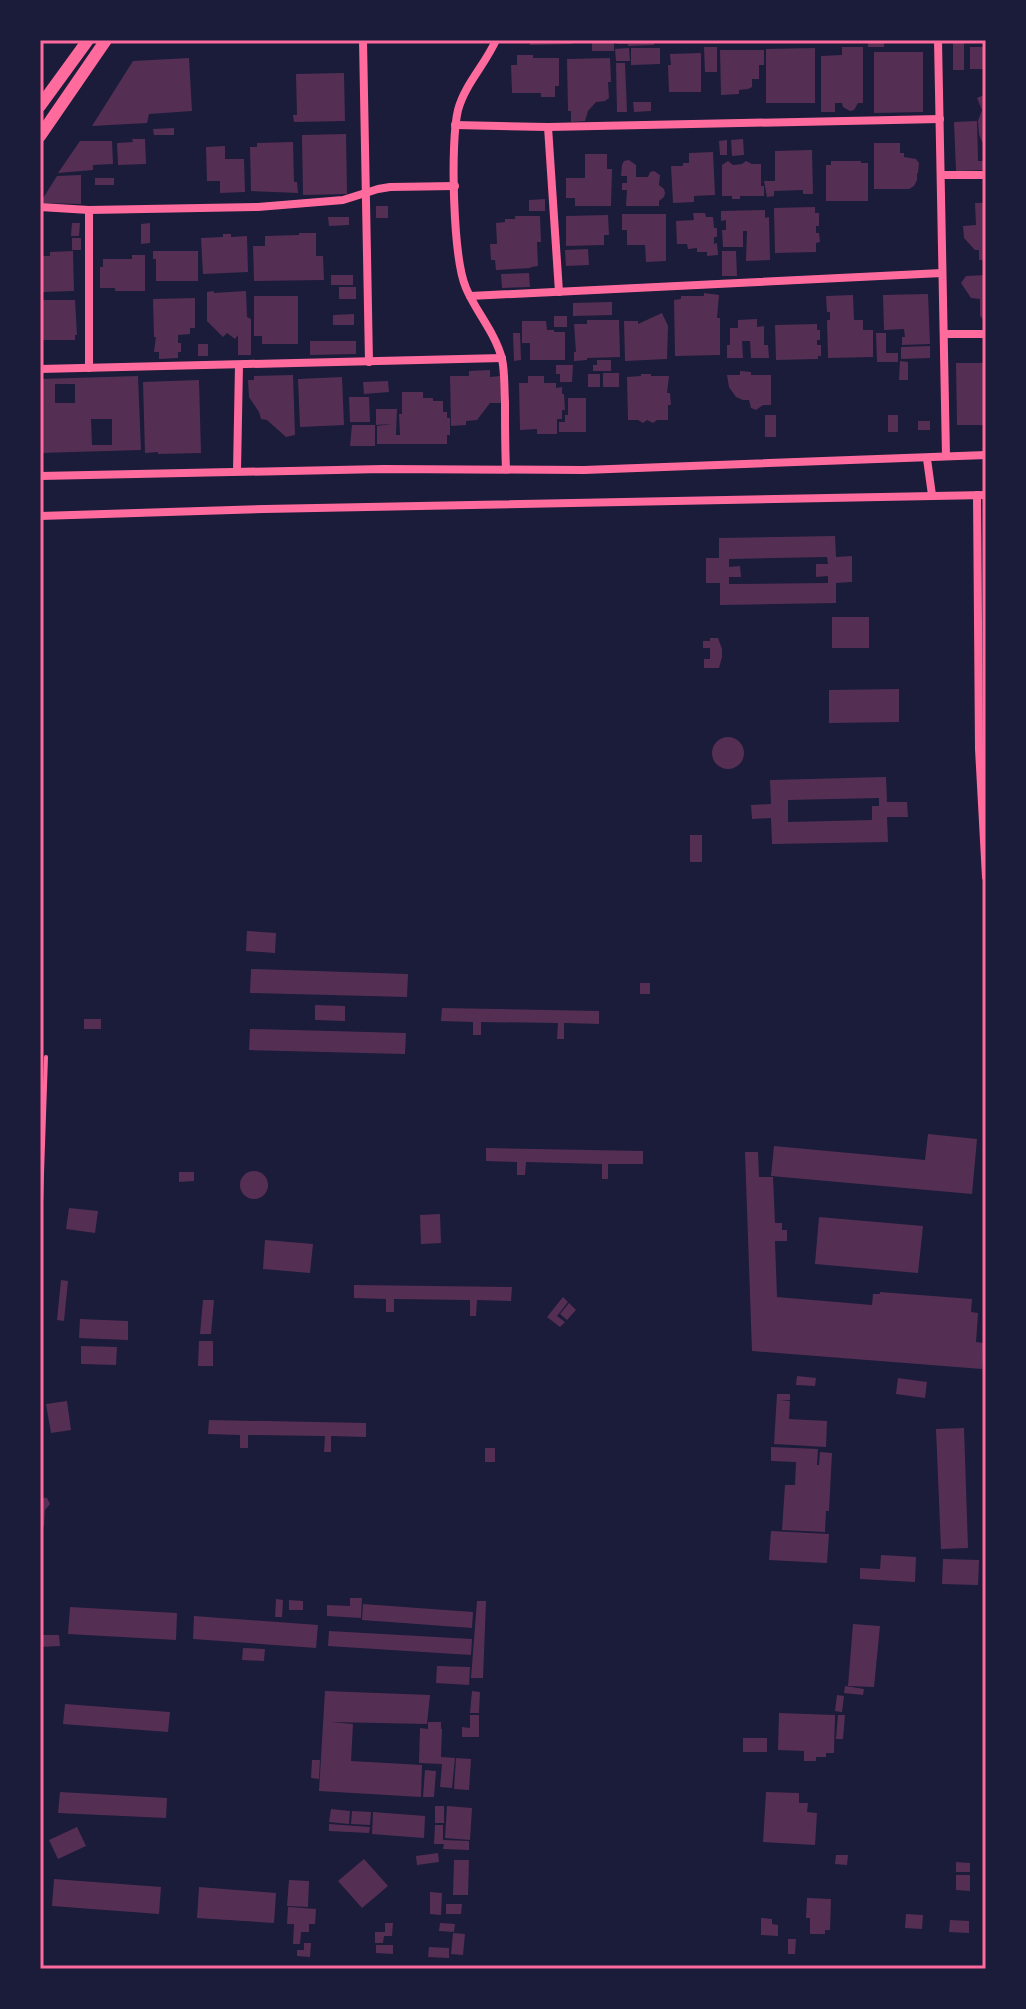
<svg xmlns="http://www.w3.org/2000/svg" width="1026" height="2009" font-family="Rubik,sans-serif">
<rect width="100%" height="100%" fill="#1b1b3a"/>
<!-- building -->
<g fill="#542f53" fill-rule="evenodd">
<polygon points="529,40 572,40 572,44 530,45"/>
<rect x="592" y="40" width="22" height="11"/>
<polygon points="617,40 662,40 662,43 654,43 654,45 628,46 628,44 617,44"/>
<rect x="868" y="40" width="16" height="7"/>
<rect x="953" y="40" width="11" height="30"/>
<polygon points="704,47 717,47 717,72 705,72"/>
<polygon points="842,47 863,47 863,103 858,103 854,110 850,111 843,107 842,103 835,103 835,112 821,112 821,56 842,55"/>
<rect x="970" y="47" width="15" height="22"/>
<polygon points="629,48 630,61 616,61 615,49"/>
<polygon points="631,48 660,48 660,64 631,65"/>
<polygon points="815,48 815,103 766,103 766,49"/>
<polygon points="720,50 764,50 764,65 759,65 759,79 752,79 752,87 748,89 739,90 739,94 721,95"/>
<polygon points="874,52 923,52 923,112 874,113"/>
<polygon points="701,53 701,92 669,92 668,65 671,65 670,54"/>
<polygon points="517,55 533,55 533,58 559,58 559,86 555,86 555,97 541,97 541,93 512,93 511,65 517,65"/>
<polygon points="189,58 192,111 149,114 147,123 92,126 133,61"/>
<polygon points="610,58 611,82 608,82 609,98 605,101 596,102 588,111 585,121 571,122 571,111 568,111 567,59"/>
<polygon points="616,63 625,63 627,112 617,112"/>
<polygon points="344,73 345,121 294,122 293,115 297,115 296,74"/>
<polygon points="986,94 986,146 982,142 979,134 978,121 982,110 977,98"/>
<polygon points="633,102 651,102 651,111 634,112"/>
<polygon points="977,121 978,161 986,161 986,170 956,171 954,122"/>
<polygon points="174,128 174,135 154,135 153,129"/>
<polygon points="346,134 347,194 303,195 302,135"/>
<polygon points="132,139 145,139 146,164 118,165 117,143 133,142"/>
<polygon points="743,139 744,155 732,156 731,140"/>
<polygon points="727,140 727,155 720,155 719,141"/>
<polygon points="80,141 112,141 113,164 93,165 93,170 58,173"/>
<polygon points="293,142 294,182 297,182 298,193 251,191 250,147 257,147 257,143"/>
<polygon points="874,143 900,143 900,153 904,153 904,157 916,159 919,163 918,173 917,173 917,180 914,186 909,189 874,189"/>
<polygon points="225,146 225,159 244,159 245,192 220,193 220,181 207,181 206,147"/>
<polygon points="812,150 813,194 803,194 803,190 774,191 774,196 767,197 764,181 775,181 775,151"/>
<polygon points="713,152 715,195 694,196 694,202 673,203 671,166 683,166 683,163 689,163 689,153"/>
<polygon points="585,154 607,154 607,169 612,169 611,206 575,206 575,198 566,198 566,178 585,178"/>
<polygon points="629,160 636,165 636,177 648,177 650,172 654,171 660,175 659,185 664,189 665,193 664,197 659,201 659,206 626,206 627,190 622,190 622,183 627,183 627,176 621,176 622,165 624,161"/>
<polygon points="728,161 733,165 742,164 746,161 752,164 761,164 761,186 764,186 764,196 740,196 740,199 732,199 732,196 722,196 722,165"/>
<polygon points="831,161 861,161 861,163 868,163 868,201 826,201 826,165 831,165"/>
<polygon points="81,175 81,204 40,203 57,176"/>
<rect x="95" y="178" width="19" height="7"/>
<polygon points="545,199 545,211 529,211 529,200"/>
<polygon points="975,203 986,203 986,260 979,260 979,250 975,250 964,238 963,226 976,225"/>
<rect x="376" y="206" width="12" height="12"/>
<polygon points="815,207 815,213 819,213 819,226 816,226 816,233 819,233 820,242 816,243 816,252 775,253 774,208"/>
<polygon points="765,210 765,218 769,217 770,260 746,261 747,231 743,231 743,247 723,247 722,230 726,230 726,220 721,221 721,211"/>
<polygon points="693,213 705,213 706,217 713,217 714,228 717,228 717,237 714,237 714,244 717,243 718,255 707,256 707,252 697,252 697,248 688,249 687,244 677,244 676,221 694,220"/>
<polygon points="622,214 666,214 666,261 646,262 645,245 627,245 627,230 622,230"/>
<polygon points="608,215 609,235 604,235 604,245 566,246 566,216"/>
<polygon points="515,216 540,216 541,242 537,242 538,266 531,267 531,268 496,270 495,260 491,260 490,244 497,244 496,223 505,222 505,219 515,219"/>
<polygon points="328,217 349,217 349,225 329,226"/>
<polygon points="72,223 80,223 79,236 71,236"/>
<polygon points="150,223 150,243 141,244 141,224"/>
<polygon points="299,233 316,233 316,256 323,256 324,280 254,281 253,246 265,246 265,236 299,235"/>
<polygon points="223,234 231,234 231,237 247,236 248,272 203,274 201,238 223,237"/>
<rect x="72" y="238" width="9" height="12"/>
<polygon points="588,249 589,265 566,266 565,250"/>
<polygon points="73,251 74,291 43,292 43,299 40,299 40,256 50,256 50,252"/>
<polygon points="153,251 198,251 198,281 156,281 156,259 153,259"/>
<polygon points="722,251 736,251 737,276 722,276"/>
<polygon points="132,255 145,255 145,291 115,291 115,288 100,288 100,267 103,267 103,259 132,259"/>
<polygon points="529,273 530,287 502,288 501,274"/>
<rect x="331" y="275" width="22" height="10"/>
<polygon points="986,275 986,322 980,316 980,299 971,298 961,283 966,276"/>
<rect x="339" y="287" width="17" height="12"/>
<polygon points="214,291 214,293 246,291 247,317 251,319 251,355 238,355 238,335 235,339 227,333 223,337 207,321 207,292"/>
<polygon points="704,293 719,295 717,318 720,318 720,355 675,356 674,300 681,299 681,296 704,296"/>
<polygon points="928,294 930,344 902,345 902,337 905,337 904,329 884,330 883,295"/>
<polygon points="853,295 854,320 863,320 863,330 873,330 873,357 828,358 827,320 830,320 830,312 827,312 826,296"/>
<polygon points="254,296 298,296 298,344 262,344 262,336 254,336"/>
<polygon points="195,298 195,328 190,328 190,334 178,335 178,343 181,343 181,352 178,352 178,358 159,359 159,352 154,352 156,337 154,337 153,299"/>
<polygon points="40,300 75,300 77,335 75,335 75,340 40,340"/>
<polygon points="612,302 612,315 573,316 573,303"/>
<polygon points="662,313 668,326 667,359 625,361 624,321 638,321 638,324"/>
<polygon points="354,314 354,325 333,325 333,315"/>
<rect x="554" y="316" width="13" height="11"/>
<polygon points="757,319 757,327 764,326 764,345 768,345 769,358 751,358 750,341 742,341 743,358 727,358 727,345 730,345 730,328 738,328 738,320"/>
<polygon points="587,320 619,320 620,357 587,358 587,360 574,361 574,352 576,352 574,324 587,324"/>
<polygon points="522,321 546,321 547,330 554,330 554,332 565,332 565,360 530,360 530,343 522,343"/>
<polygon points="817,324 817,330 820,330 820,340 817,340 817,345 821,345 821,356 818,356 818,359 776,360 775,325"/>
<polygon points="513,333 520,333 521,360 514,361"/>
<polygon points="876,333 886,333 886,353 898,353 898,362 877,362"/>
<polygon points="310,341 356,341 356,354 310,355"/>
<rect x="198" y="344" width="10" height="12"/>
<polygon points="930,346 930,358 901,359 901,347"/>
<polygon points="597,360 611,360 611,371 593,371 593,365 597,365"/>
<polygon points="900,361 908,362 908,380 899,380"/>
<polygon points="956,363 986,363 986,425 957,425"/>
<polygon points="556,365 573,365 572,382 560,382 560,374 556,374"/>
<polygon points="490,370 490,377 500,376 501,403 490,403 477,420 466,421 466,425 451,426 450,376 469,376 469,371"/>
<polygon points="740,371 751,372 751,375 771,375 771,405 763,405 756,410 751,408 749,400 743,400 736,397 729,387 727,375 740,375"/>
<rect x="603" y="373" width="16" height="14"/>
<rect x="588" y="374" width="12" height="13"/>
<polygon points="641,374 651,374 651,376 669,376 667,393 670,393 671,405 668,405 668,420 657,420 653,423 647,420 643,423 638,420 628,420 627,377 641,376"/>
<polygon points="293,375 295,435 286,437 267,420 261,419 259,412 249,397 248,380 254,380 254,376"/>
<path d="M138,376L141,450L40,453V379ZM55,384H75V403H55ZM91,419H112V445H92Z"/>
<polygon points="528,376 544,376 544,383 556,383 556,388 562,387 562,394 564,394 565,410 562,410 562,419 557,419 557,434 537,434 537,429 520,430 519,383 528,383"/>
<polygon points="342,377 344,425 300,427 298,379"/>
<polygon points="199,380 201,453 158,454 158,452 145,453 143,382"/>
<polygon points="388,381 389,392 364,394 363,382"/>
<polygon points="402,392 423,392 423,398 433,398 433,401 443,401 443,412 447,412 447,418 450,418 450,435 447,435 447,444 377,444 377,426 391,424 376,425 376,409 397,409 396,435 400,435 399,414 402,414"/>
<polygon points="349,397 369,397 370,422 350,422"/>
<polygon points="568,398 586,398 586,432 559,432 559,422 565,422 565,415 568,415"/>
<rect x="765" y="415" width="11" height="22"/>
<rect x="888" y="415" width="10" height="17"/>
<rect x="918" y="421" width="12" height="9"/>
<polygon points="352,425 375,425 375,446 350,446"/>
<path d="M835,536L836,557L852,556V582L836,583V603L720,605V583H706V558H719V538ZM827,557L828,564H816V577L828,576V583L729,584V577H741L740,566L729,567V559Z"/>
<rect x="832" y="617" width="37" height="31"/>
<polygon points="710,638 718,638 722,649 722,657 719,668 704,668 704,659 710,659 710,648 703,648 703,641 710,641"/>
<polygon points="899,689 899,722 829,723 829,690"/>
<circle cx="728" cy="753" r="16"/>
<path d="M886,777L887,802H907L908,817H887L888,842L772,844L771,818L752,819L751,805L771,804L770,780ZM879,798V806H872V820L788,822V800Z"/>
<rect x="690" y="835" width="12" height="27"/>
<polygon points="247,931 276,933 275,953 246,951"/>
<polygon points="251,969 408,974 407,997 250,993"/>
<rect x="640" y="983" width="10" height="11"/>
<polygon points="315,1005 345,1006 345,1021 315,1020"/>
<polygon points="442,1008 599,1011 599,1024 564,1023 564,1039 557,1039 558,1023 481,1022 481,1035 473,1035 473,1022 441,1021"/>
<rect x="84" y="1019" width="17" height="10"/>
<polygon points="250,1029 406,1033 405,1054 249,1050"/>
<polygon points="928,1134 977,1139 972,1194 771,1176 774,1146 925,1160"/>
<polygon points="486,1148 643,1151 643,1164 608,1164 608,1179 602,1179 602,1164 526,1162 525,1175 517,1175 517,1162 486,1161"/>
<polygon points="745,1152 758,1152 759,1177 773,1177 775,1223 782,1223 782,1230 787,1230 787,1241 775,1241 777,1297 872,1305 873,1294 880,1294 880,1292 972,1299 971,1312 978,1313 976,1342 984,1343 982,1369 752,1351"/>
<circle cx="254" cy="1185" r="14"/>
<polygon points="179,1172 194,1172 194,1181 179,1182"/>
<polygon points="69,1208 98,1211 95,1233 66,1229"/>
<polygon points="440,1214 441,1243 421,1244 420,1215"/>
<polygon points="819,1217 923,1226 918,1273 815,1264"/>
<polygon points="265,1240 313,1244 310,1273 263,1269"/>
<polygon points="61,1280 68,1281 64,1321 57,1320"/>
<polygon points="354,1285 512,1287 511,1301 477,1300 476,1316 470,1316 470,1300 394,1299 394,1312 386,1312 386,1299 354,1298"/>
<polygon points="563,1297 568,1302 557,1316 565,1322 560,1327 547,1317"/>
<polygon points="203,1300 214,1300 211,1334 200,1334"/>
<polygon points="569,1303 576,1310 567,1320 560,1314"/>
<polygon points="80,1319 128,1321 128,1340 79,1338"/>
<polygon points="199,1341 213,1341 213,1366 198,1366"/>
<polygon points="81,1346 117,1347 116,1365 81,1364"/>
<polygon points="797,1376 816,1378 815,1386 796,1385"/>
<polygon points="898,1378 927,1382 925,1398 896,1394"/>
<polygon points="777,1394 790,1394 790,1400 780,1400 790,1401 789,1419 827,1421 826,1447 774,1444"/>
<polygon points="67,1401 71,1430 51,1433 46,1404"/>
<polygon points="209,1420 366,1423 366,1437 331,1436 331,1452 324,1452 325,1436 248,1435 248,1448 240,1448 240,1435 208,1434"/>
<polygon points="964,1428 968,1548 941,1549 936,1429"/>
<polygon points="771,1447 818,1449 817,1465 819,1465 820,1452 832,1453 829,1511 826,1511 825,1532 782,1530 785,1485 795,1485 796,1462 771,1461"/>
<rect x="485" y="1448" width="10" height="14"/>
<polygon points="40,1497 47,1498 50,1504 45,1510 44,1527 40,1526"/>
<polygon points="771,1531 829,1534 827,1563 769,1560"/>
<polygon points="881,1555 916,1557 915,1582 860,1579 860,1568 880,1569"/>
<polygon points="943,1559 979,1560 978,1585 942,1584"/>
<polygon points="350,1598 362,1598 361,1618 327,1616 327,1605 350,1606"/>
<polygon points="276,1599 283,1600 282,1617 275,1617"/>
<polygon points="289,1600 303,1601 303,1610 289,1610"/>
<polygon points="477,1601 486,1601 483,1678 471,1678"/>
<polygon points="363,1604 473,1612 472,1628 362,1620"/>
<polygon points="70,1607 177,1613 176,1640 68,1634"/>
<polygon points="194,1616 318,1625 316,1648 193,1639"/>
<polygon points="853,1624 880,1626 874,1687 848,1686"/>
<polygon points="329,1631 472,1639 471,1655 328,1646"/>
<polygon points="40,1635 59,1635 60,1646 40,1647"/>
<polygon points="243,1648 265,1649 264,1661 242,1660"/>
<polygon points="437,1666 470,1667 469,1685 436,1683"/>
<polygon points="845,1686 864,1689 863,1695 844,1693"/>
<polygon points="325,1691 430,1695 427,1724 331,1722 353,1724 351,1761 422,1765 421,1797 319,1791"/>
<polygon points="472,1691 480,1692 479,1713 470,1713"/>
<polygon points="837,1695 844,1696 842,1712 835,1711"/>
<polygon points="65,1704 170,1712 168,1732 63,1724"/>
<polygon points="779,1713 835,1715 834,1753 826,1753 826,1757 816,1757 816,1761 804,1761 804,1751 778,1750"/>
<polygon points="470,1715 479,1715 479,1737 462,1737 462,1727 470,1728"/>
<polygon points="838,1715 845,1715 843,1739 836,1739"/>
<polygon points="428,1722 441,1722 441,1729 442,1729 441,1757 455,1758 452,1788 440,1787 442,1764 419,1763 420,1728 428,1729"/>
<rect x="743" y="1738" width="24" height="14"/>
<polygon points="456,1758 471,1759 469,1790 454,1789"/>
<polygon points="312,1760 320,1760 319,1779 311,1778"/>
<polygon points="425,1770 436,1771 434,1797 423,1797"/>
<polygon points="60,1792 167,1798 166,1818 58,1813"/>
<polygon points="766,1792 799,1793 799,1803 808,1803 807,1812 817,1813 815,1845 763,1842"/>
<rect x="435" y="1806" width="9" height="17"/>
<polygon points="447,1806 472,1808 470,1840 445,1838"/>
<polygon points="331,1809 350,1811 349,1824 329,1822"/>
<polygon points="352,1811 371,1812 370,1825 351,1824"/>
<polygon points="373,1812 425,1816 424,1838 372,1834"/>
<polygon points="329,1824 370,1827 369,1833 329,1831"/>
<polygon points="435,1825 443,1825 443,1840 469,1841 469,1850 443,1849 444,1844 434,1844"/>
<polygon points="77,1827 86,1846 58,1859 49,1840"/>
<polygon points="438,1853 439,1862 417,1865 416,1856"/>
<polygon points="836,1855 848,1855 847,1865 835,1864"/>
<polygon points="364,1859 388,1886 362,1908 338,1881"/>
<polygon points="454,1860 469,1860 468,1895 453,1895"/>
<polygon points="956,1862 970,1863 970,1872 956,1872"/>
<polygon points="956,1875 970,1875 970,1891 956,1890"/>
<polygon points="54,1879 161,1887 159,1914 52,1906"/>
<polygon points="289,1880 309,1881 308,1907 287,1906"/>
<polygon points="199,1887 276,1893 274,1923 197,1918"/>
<polygon points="430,1892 442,1893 441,1915 430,1914"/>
<polygon points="807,1898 831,1899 830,1930 825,1930 825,1934 810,1934 810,1918 806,1918"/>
<polygon points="446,1904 462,1904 461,1914 446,1914"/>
<polygon points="288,1907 316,1909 315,1924 309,1924 309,1932 301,1932 300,1944 293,1944 294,1924 287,1924"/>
<polygon points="906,1914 923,1915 922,1929 905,1928"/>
<polygon points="761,1918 772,1919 772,1924 778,1925 778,1936 761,1935"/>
<polygon points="950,1920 969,1921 969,1933 949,1932"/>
<polygon points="385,1923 393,1923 392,1936 384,1936 383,1943 375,1943 375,1932 385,1932"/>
<polygon points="440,1923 455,1924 454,1932 439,1931"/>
<polygon points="453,1933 465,1934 463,1955 451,1954"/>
<polygon points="788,1939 796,1939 795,1954 788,1954"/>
<polygon points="304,1943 311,1943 310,1957 297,1956 297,1950 304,1950"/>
<polygon points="376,1945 393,1945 393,1954 376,1953"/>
<polygon points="429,1947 449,1948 449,1958 428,1957"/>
</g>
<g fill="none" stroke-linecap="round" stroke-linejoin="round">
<!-- service -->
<polyline stroke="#ff6b9d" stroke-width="4" points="40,1232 46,1057"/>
<!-- minor -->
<g stroke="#ff6b9d" stroke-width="8">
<polyline points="363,40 369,362"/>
<path d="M496,40C485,65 465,84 458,110C450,142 453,258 466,288C476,312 495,332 502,359C505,373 504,387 505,402C505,424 505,447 506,469"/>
<polyline points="938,40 946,456"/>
<polyline points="455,125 548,127 940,119"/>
<polyline points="548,127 559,292"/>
<polyline points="941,175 986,175"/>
<polyline points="40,207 89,210 258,207 343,200 378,189 390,187 455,186"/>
<polyline points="89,210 89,368"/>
<polyline points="470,296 942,273"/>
<polyline points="944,334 986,334"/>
<polyline points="40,369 502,358"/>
<polyline points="927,459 932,495"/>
<polyline points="237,471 239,365"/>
<polyline points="40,476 383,469 584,470 986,455"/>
<polyline points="977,495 979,749 986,877"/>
<polyline points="40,516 264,509 986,495"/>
</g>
<!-- secondary -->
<g stroke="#ff6b9d" stroke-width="12">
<polyline points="40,106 88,40"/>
<polyline points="40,136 106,40"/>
</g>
</g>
<!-- border -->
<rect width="1026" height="2009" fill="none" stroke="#1b1b3a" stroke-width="84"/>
<rect x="42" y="42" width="942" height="1925" fill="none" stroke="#ff6b9d" stroke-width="3"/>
</svg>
